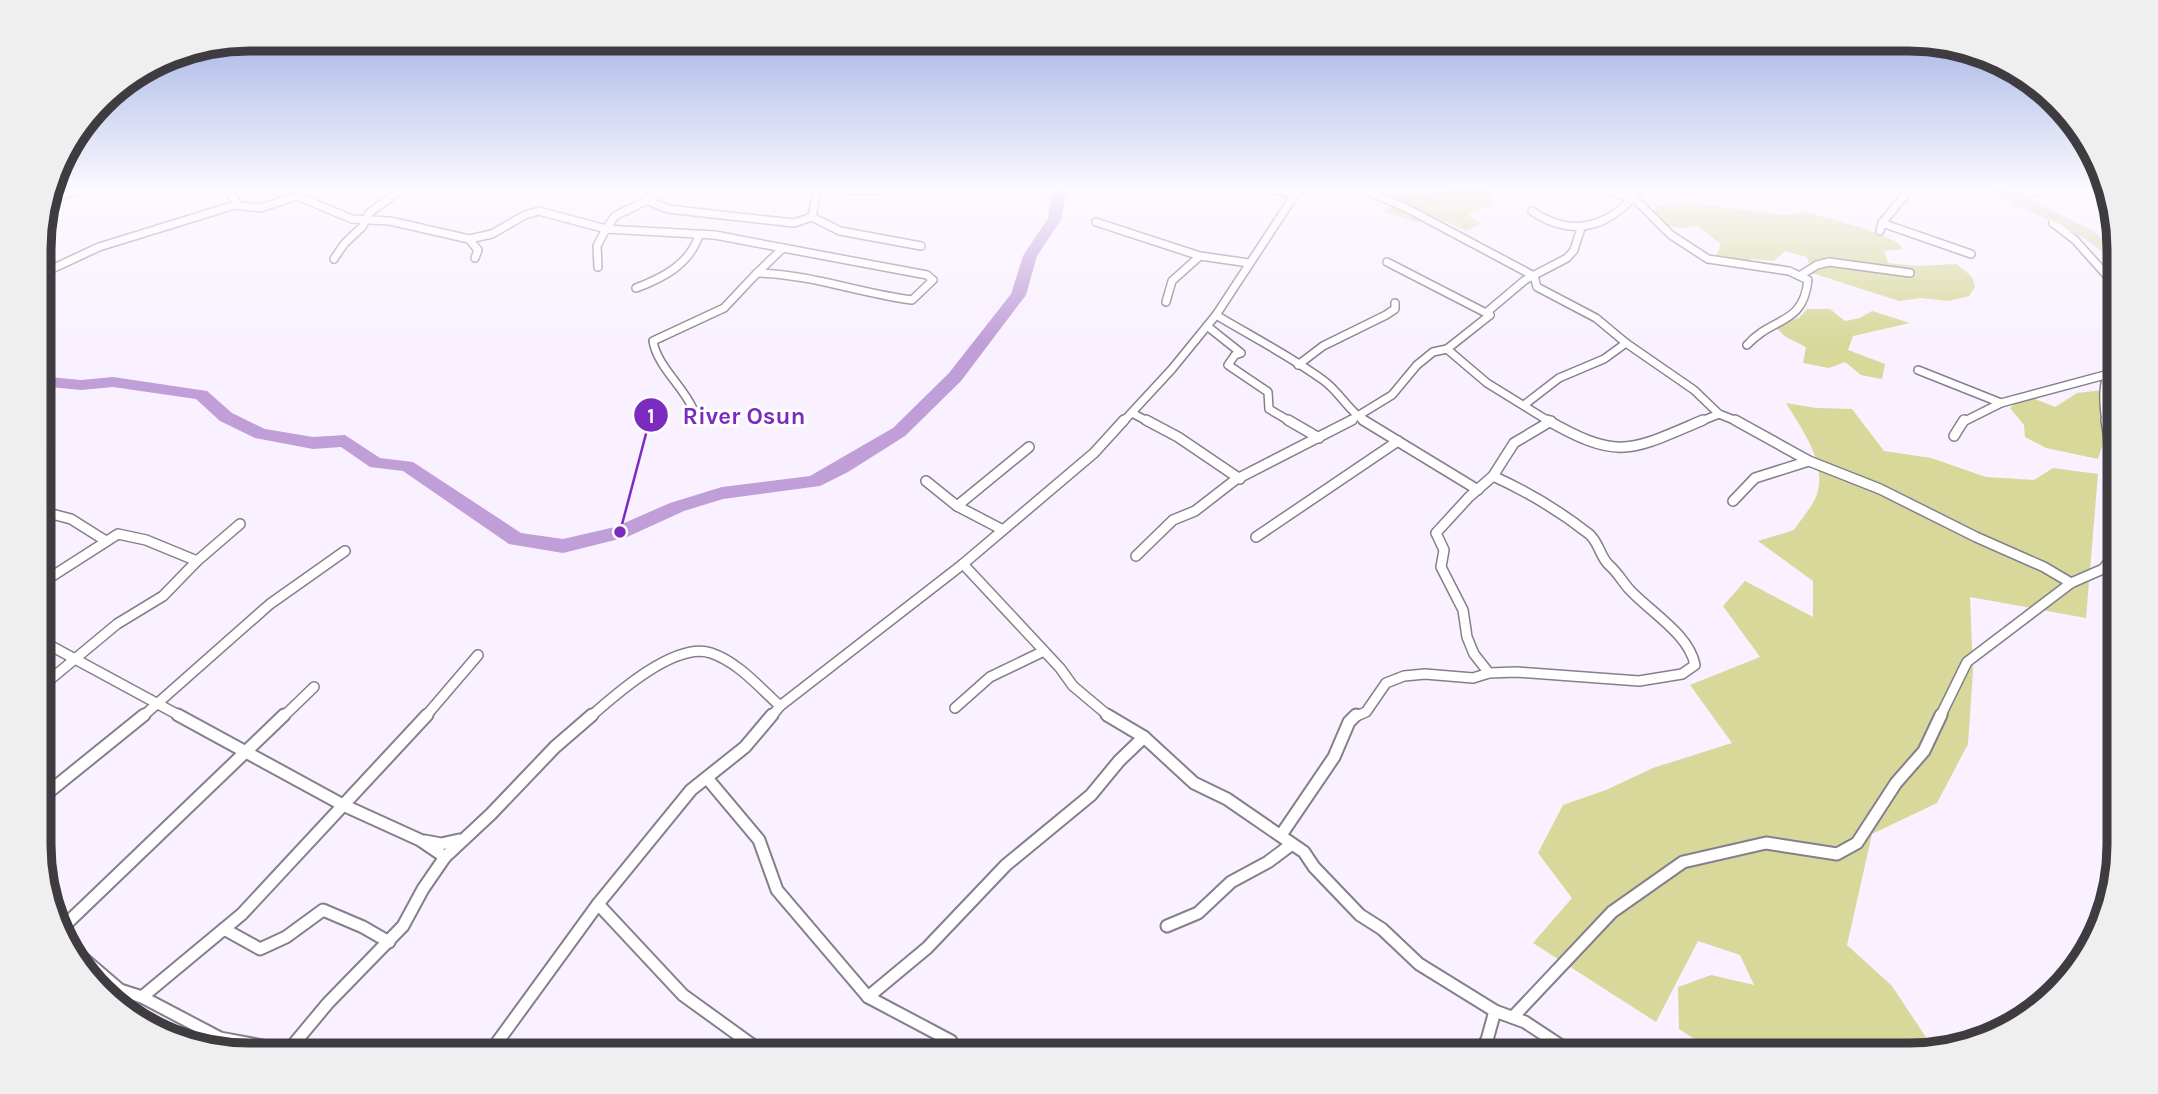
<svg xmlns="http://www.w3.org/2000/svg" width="2158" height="1094" font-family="Karla,sans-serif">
<rect width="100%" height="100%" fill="#f9f1ff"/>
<!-- green -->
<g fill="#d7d89a">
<polygon points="1452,190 1488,190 1493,206 1474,211 1468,216 1481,223 1467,231 1431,216 1417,223 1384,211 1394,203 1389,194 1425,195"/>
<path d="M1686,203L1786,215L1807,212L1863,228L1897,242L1903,249L1884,251L1888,263L1917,266L1957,264L1972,277L1975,287L1969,296L1949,301L1921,298L1899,301L1812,273L1807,257L1785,251L1774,261L1751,259L1740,264L1716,256L1721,244L1697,226C1678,229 1668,229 1655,215L1656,206Z"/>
<polygon points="1807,309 1830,309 1845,321 1860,318 1872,311 1910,323 1853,336 1848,350 1885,364 1882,379 1861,375 1845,362 1829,368 1803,363 1806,347 1786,337 1773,325 1799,318"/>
<polygon points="2103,390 2106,434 2098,459 2046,448 2025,437 2024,425 2010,408 2025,395 2055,407 2077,393"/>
<path d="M1786,403L1816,408L1852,409L1884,451L1931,458L1986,477L2034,480L2053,468L2098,474L2086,618L1970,597L1973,671L1968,744L1937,803L1872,834L1847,945L1892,986L1935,1051L1922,1055H1719L1679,1029L1678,987L1711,975L1754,985L1740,955L1698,941L1656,1022L1533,943L1572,898L1538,853L1563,805L1606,790L1653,768L1732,743L1690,685L1760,657L1723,606L1745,581L1813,617V581L1758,541L1794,530C1801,519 1815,504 1818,491C1825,459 1801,428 1786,403Z"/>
</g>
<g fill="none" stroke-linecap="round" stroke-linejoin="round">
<!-- river -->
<polygon fill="#c09ed8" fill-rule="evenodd" points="1052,190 1066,190 1062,218 1037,256 1026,295 961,381 905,436 848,472 820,486 723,499 684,511 627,537 563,553 509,544 403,471 370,467 341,447 313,449 255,438 220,421 196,399 113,387 81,390 39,386 39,376 81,380 113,377 207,391 232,413 265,429 313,437 345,435 380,458 413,462 521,533 563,539 615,527 670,503 722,487 810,476 893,428 949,373 1011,294 1023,256 1048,218"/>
<!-- minor-far2 casing -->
<g stroke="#867f8b" stroke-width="10">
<g id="minor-far2">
<polyline points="846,190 878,190"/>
<polyline points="1274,190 1295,194"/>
<polyline points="1366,190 1410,210 1534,276 1537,287 1596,318 1626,343 1694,390 1719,414 1739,422"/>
<path d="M1606,190L1636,200L1671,235L1708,259L1789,271L1808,280C1803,326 1773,316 1747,345"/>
<polyline points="49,200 78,190"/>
<polyline points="646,200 668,209 794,223 812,217 840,231 921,246"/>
<polyline points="2017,200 2038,190"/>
<polyline points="235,205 260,208 297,196 352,219 390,221 469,239 492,234 525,215 539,211 606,229 615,216 668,190"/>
<path d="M1532,211C1572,239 1610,227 1639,190"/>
<polyline points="812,217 817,190"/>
<polyline points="1096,222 1200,256 1249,263"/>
<polyline points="1882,223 1971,254"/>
<polyline points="2053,223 2075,240 2118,288"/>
<polyline points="1880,231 1882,223 1909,190"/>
<polyline points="469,239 478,250 475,258"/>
<path d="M783,248L927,275L933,280L912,300C859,293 810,274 757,273Z"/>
<polyline points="334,259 344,244 363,226 369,213 401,190"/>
<polyline points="1387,262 1490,315"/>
<polyline points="598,267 597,246 606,229 715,235 783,248"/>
<polyline points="39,275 99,247 235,205 236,202 228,190"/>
<polyline points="1801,275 1817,265 1829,262 1910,273"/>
<path d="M636,288C663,278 690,264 699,235"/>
<polyline points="1166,302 1172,281 1200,256"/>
<path d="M1216,315C1251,336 1290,356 1323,380C1340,392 1349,412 1366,422"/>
<polyline points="1207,326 1241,353 1235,355 1228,365 1268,392 1269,409 1291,422"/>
<polyline points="1447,349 1487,383 1550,422"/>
<polyline points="1298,365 1323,346 1386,315 1395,309 1395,303"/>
<polyline points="1918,370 2001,403"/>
<polyline points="1524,405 1559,378 1604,359 1626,343"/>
<path d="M693,409C683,386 657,366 653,341L724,308L757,273"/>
<polyline points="1132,413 1149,422"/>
<polyline points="1123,422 1172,369 1216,315 1298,190"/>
<polyline points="1348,422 1392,395 1417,365 1433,352 1447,349 1490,315 1487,312 1525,280 1567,258 1574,250 1581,228"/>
<polyline points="1699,422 1719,414"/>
<polyline points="1963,422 2001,403 2105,375"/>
<path d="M2106,422C2102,396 2102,376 2118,354"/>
</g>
</g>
<!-- minor-far1 casing -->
<g stroke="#867f8b" stroke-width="12">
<g id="minor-far1">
<polyline points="1146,420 1178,437 1240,479"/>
<polyline points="1288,420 1319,438"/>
<polyline points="1363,420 1478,490"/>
<path d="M1547,420C1619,461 1630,451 1703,420"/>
<polyline points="1735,420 1809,461 1880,489 1976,537 2044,567 2071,583"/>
<polyline points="1954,436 1964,420"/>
<polyline points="926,481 957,506 1003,530"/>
<polyline points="1733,501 1755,478 1809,461"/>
<polyline points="957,506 1029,447"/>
<polyline points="40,511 71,519 106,541"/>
<polyline points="1256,537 1398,441"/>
<polyline points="1136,556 1173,520 1195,511 1235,480 1352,420"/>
<polyline points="963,564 1060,668 1073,686 1110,717"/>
<polyline points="40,584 118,534 146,540 197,561"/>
<polyline points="40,640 182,717"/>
<polyline points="1489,673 1474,654 1467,637 1463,610 1441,567 1444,550 1436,533 1469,497 1493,476 1514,443 1551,421"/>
<polyline points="40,688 117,624 163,596 197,561 240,524"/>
<polyline points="955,708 990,677 1042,652"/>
<polyline points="142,717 270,604 345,551"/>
<polyline points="283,717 314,687"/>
<polyline points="425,717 478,655"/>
<path d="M590,717C615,695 675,641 711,653C738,662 759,687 780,706"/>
<polyline points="771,717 780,706 963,564 1094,453 1124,420"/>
<path d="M1354,717L1366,712L1386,683L1404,676L1425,674L1473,678L1489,673L1516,672L1639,681L1682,674L1695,665C1689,634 1650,612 1629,589C1622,581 1618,573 1609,565C1600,557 1599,542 1589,534C1561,512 1526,491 1493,476"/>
<polyline points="1940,717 1967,662 2071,583 2103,569 2112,558 2112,459 2106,420"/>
</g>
</g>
<!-- minor casing -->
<g stroke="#867f8b" stroke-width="15">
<g id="minor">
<polyline points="178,715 343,805 420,840 445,857"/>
<polyline points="1107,715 1144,737 1194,783 1227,799 1304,852 1314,867 1360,915 1382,929 1419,964 1495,1011 1525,1022 1575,1055"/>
<polyline points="707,778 759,840 777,890 868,997 951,1041"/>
<polyline points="40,799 144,715"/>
<polyline points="1281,835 1334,757 1349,722 1356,715"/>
<polyline points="425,841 441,844 459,840"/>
<polyline points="598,904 683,995 766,1055"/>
<polyline points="1167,926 1198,913 1231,882 1268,862 1292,844"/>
<polyline points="63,927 284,715"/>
<polyline points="224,929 260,949 286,937 323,910 363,927 389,942"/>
<polyline points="71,948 120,990 142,997 220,1038 311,1055"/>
<polyline points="111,997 120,990"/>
<polyline points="142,997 242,914 427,715"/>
<polyline points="868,997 927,948 1006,865 1091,795 1119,761 1144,737"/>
<polyline points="1513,1017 1612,912 1683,862 1766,843 1837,854 1857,843 1896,783 1924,751 1941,715"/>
<polyline points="493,1049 503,1055"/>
<polyline points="288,1051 328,1003 403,926 423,889 445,857 491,814 555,747 592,715"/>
<polyline points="488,1055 598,904 691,790 745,747 772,715"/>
<polyline points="1477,1055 1487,1040 1495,1011"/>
</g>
</g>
<!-- primary casing -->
<g stroke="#d5d4d5" stroke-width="4">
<polygon id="primary" points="1993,190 2006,190 2093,233 2118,253 2118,261 2085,237"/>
</g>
<!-- minor-far2 -->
<use href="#minor-far2" stroke="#fff" stroke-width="7"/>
<!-- minor-far1 -->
<use href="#minor-far1" stroke="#fff" stroke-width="9"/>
<!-- minor -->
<use href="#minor" stroke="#fff" stroke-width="11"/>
<!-- primary -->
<use href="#primary" fill="#d4d5a6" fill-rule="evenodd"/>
</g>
<!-- sky -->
<linearGradient id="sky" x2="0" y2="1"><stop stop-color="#98abe2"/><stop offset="0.55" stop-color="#fcf9ff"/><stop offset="1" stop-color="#fcf9ff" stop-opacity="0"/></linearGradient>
<rect width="2158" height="344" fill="url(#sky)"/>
<!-- crop -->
<path d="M0 0H2158V1094H0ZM249 51H1909A198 198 0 0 1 2107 249V845A198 198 0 0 1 1909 1043H249A198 198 0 0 1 51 845V249A198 198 0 0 1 249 51Z" fill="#f0eff0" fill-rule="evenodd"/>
<path fill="none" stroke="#3f3c41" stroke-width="9" d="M249 51H1909A198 198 0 0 1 2107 249V845A198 198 0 0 1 1909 1043H249A198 198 0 0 1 51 845V249A198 198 0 0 1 249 51Z"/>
<!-- callouts -->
<path fill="none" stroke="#7b2cbf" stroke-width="2.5" d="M620 532L651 415"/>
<g fill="#7b2cbf" stroke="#fff" stroke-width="2.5">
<circle cx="620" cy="532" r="7"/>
<circle cx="651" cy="415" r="18"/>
</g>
<g font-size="21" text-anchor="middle" font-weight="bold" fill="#fff">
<text x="651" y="423">1</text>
</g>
<g font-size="24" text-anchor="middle" font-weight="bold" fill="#7b2cbf" stroke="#fff" stroke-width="6" stroke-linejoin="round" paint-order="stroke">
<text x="744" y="424">River Osun</text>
</g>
</svg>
